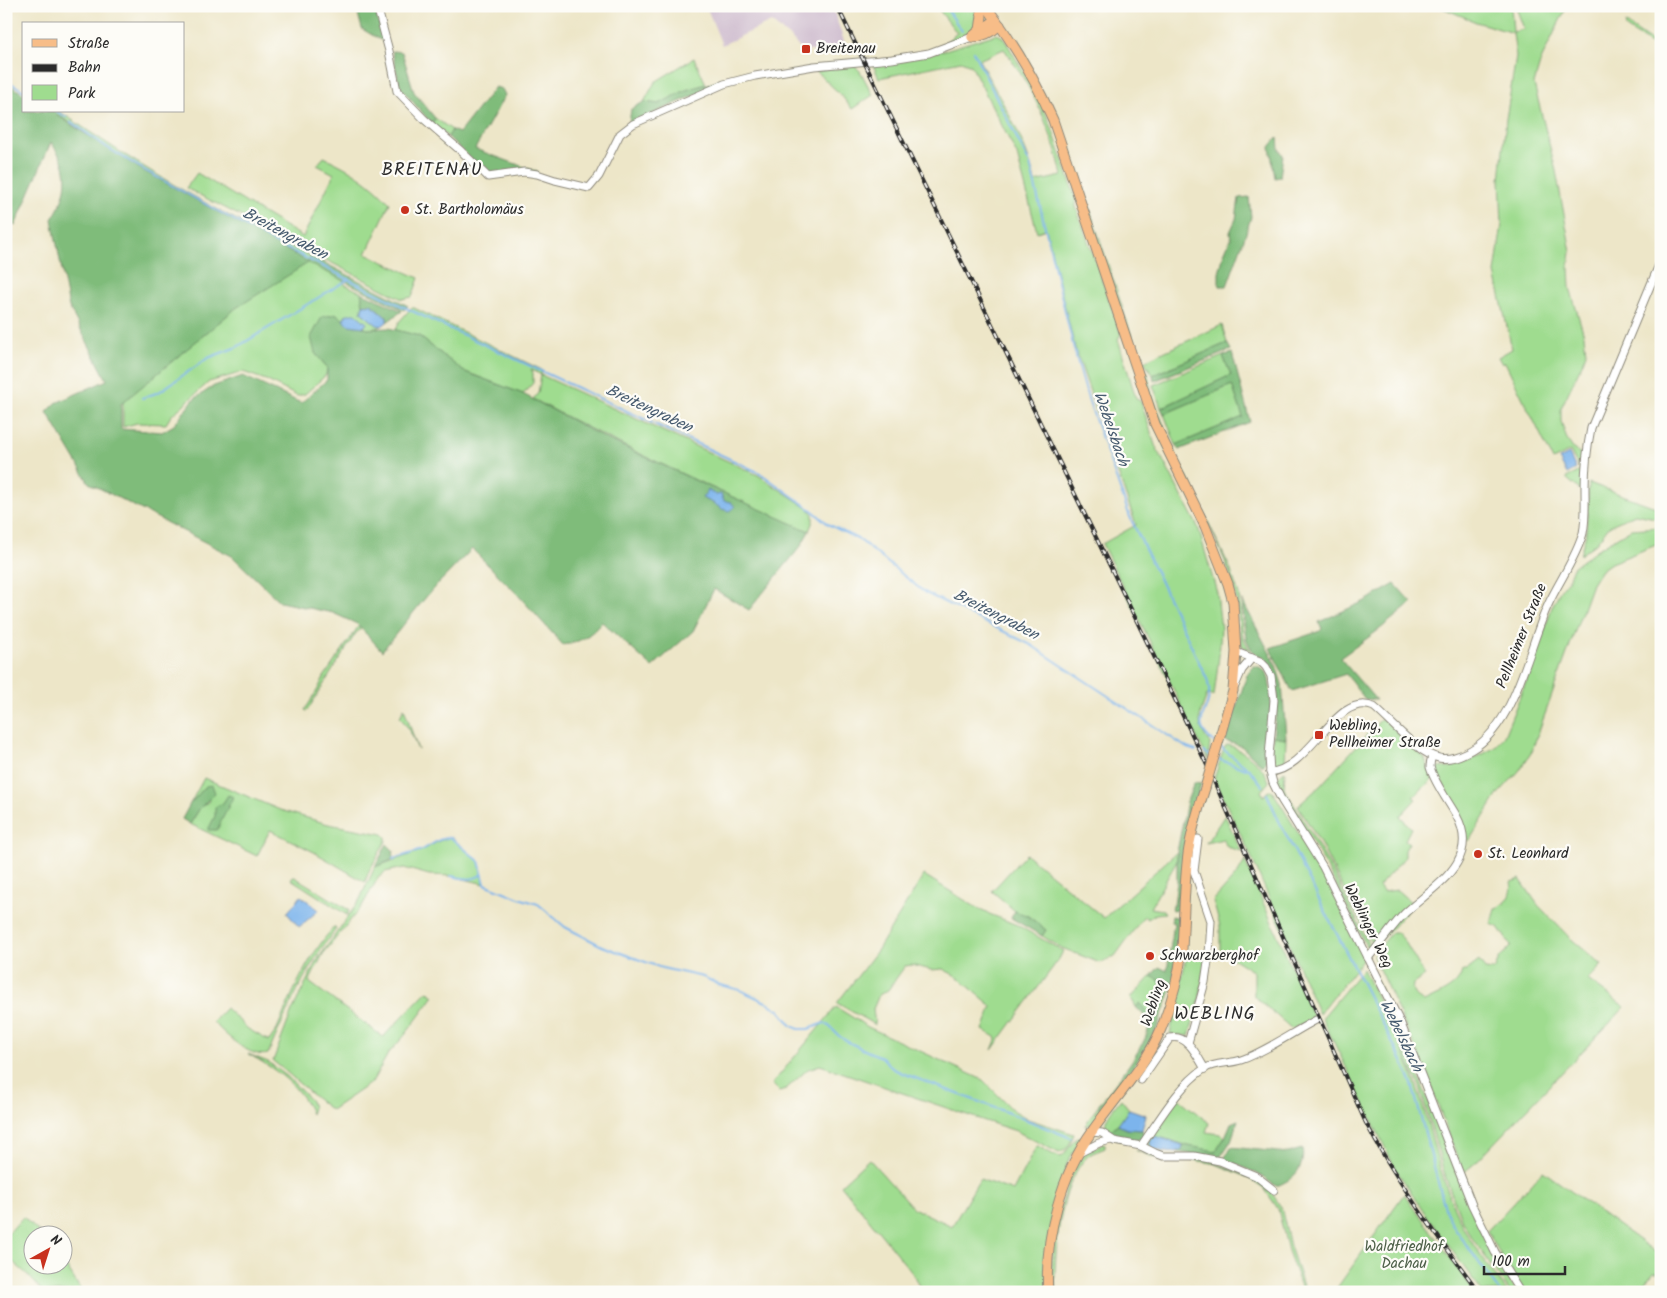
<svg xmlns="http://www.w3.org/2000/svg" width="1667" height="1298" font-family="Kalam,sans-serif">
<rect width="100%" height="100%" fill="#fdfcf7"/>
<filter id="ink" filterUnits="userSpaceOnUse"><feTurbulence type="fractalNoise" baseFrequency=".02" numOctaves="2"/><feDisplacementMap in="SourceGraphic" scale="10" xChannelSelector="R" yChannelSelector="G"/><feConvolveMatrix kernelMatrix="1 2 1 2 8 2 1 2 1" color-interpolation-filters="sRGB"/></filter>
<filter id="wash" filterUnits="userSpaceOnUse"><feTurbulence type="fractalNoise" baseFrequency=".0096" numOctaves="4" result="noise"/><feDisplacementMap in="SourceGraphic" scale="20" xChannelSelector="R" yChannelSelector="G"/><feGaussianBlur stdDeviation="1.12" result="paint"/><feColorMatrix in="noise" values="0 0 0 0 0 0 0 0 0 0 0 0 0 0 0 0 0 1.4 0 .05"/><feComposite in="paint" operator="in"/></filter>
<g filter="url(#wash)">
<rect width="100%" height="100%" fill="#ede6c8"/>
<!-- industrial -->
<polygon fill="#cfbdcf" points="706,6 832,6 847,50 802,51 791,38 771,22 722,45"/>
<!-- green -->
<g fill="#9fdc8f" stroke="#65845d" fill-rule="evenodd">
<path d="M936,6H977L979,22C967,35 958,40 942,45L957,33Z"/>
<polygon points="1438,6 1511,6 1513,32 1524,29 1517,10 1519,6 1567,6 1541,60 1534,84 1556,171 1571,252 1569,267 1570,288 1584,335 1586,353 1582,364 1561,408 1561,421 1567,440 1574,450 1582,454 1582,492 1566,478 1581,471 1570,451 1553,460 1505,362 1502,364 1498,357 1512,349 1495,273 1502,224 1500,180 1506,119 1516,57 1513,33 1476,22"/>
<polygon points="1625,23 1661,48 1661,51 1626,28"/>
<path d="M997,34L1003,37L1009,47L1038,96L1051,125L1076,199V207L1121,334L1118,339L1136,398L1141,402L1155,445L1198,527L1217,593L1221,629L1219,656L1214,696L1207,695C1199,716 1195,724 1210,743L1208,760L1102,544L1136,525L1075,348L1046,229L1037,232L1017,155L971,65L961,61L879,78L872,63L945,50ZM1004,49C1030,84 1054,133 1062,176L1035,182C1027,140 999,98 979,60Z"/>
<polygon points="694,58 706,84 686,90 659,104 644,102 655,82"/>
<polygon points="855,66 860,71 873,95 852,109 841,95 816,71"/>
<path d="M52,111H59C140,167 220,215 311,256L308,262L346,281L344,284L361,292L363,305L361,312L377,325L382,326L377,328L367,329L364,327L367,323L347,314L343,320L336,314L315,353L327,367L326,375L305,394L297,396L266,380L243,372L209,382L171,416L166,424L137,423L123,427V402L236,308L308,262C221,215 134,166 52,111Z"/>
<polygon points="435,118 452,130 448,137 432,124"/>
<path d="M324,157C352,170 369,181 390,203L366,254L419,278L412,297L402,299L186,188L197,173L303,237L334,174L317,165Z"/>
<polygon points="1083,188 1136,349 1144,364 1142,368 1141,368 1080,189"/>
<path d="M412,307L542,370L541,375L758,475L809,509L813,514V521L809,531C715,490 624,448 533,399L538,393L541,375L531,369L533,373V383L523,394L463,371L419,336L396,330L399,322Z"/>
<polygon points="1222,325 1227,343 1153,375 1144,361"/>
<polygon points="1223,356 1231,375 1161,408 1153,385"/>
<polygon points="1144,371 1148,373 1151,393 1176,456 1157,419 1142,373"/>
<polygon points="1232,385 1243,417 1176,445 1164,414"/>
<path d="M1182,467L1230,568L1239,595L1243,638L1250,650L1242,646C1238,627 1239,608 1234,589C1224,549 1201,512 1183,476Z"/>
<polygon points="1589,483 1661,509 1661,519 1635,514 1609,526 1596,543 1580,555 1586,533"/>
<polygon points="1661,527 1661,543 1611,563 1601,570 1592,584 1531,753 1519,771 1498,794 1469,841 1467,839 1459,814 1435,768 1451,767 1470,761 1494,748 1504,736 1532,667 1552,607 1561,589 1568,580 1573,567 1596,550 1631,529"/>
<polygon points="358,627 361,629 356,633 307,711 305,710 318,689 324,677"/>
<polygon points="404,708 418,750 409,729 400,717"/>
<polygon points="1382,718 1424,757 1433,779 1413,797 1416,799 1400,816 1411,828 1405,840 1409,843 1405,850 1405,857 1379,886 1383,892 1397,890 1413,904 1374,948 1319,841 1298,806 1321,785"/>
<path d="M1273,736L1286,738L1285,763L1280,766H1275C1270,757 1272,746 1273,736Z"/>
<path d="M1228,745C1242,749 1266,767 1269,782L1261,791L1264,796L1267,792L1272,790L1323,874L1365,957L1319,1014L1250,854L1214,779L1224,748Z"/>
<path d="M1285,771L1284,788L1304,821L1332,870L1371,949L1366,946C1344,902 1324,857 1296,816C1290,807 1278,795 1277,783C1277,777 1280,774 1285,771Z"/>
<polygon points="204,778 280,810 328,824 383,834 386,837 386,841 369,871 365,882 314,852 270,830 257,856 190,824 200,808 209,801 206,786 190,804"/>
<polygon points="1225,815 1241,851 1227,847 1223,839 1206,843"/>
<path d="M451,837L479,861L485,884L451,876L429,875L404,868L385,872L378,878L362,906L323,954L309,982L383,1037L427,991L434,996L405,1035L388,1054L372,1082L331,1110C310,1095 293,1076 273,1061L292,1011L316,962L359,901L375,867L423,850L439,841Z"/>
<polygon points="1177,852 1177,861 1150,908 1163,910 1165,913 1156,914 1148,919 1144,916 1115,956 1100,963 1062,948 1042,936 1046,930 1028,916 1015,911 992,891 1026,854 1104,918"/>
<polygon points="1245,861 1314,1019 1292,1029 1254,996 1254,972 1220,950 1220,926 1213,901 1238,873"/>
<polygon points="924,875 982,911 1017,925 1063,951 1059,959 992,1050 996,1040 995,1037 983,1030 992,1006 956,976 943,969 931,970 912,965 905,966 888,990 879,995 873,1009 875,1025 837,1003 877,951"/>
<polygon points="293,876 349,910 347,915 291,879"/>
<path d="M1520,879L1538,905L1569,937L1602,965L1588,980L1625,1007L1474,1164L1463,1173L1422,1062L1373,956L1392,932H1397L1404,940L1425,976L1413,984C1411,994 1416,997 1424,1002C1437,995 1459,988 1462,971H1466L1479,961L1485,969L1494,970L1500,958L1511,946L1498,927L1491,924L1495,908C1507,905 1514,894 1511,882Z"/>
<path d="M334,927L336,929C306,966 287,1011 268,1054C250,1059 225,1034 213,1022L226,1008L248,1029L269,1041L276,1031C292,994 307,957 334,927Z"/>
<polygon points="1187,954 1206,956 1199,1001 1189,1036 1170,1034"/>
<polygon points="1366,967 1371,969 1404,1039 1474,1217 1492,1252 1517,1292 1510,1292 1470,1235 1462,1221 1446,1179 1420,1087"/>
<path d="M1363,969C1381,1008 1404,1046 1417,1087C1432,1130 1439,1177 1459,1219C1471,1245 1490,1268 1507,1292H1482L1427,1216L1395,1168L1322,1018Z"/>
<polygon points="1151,976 1159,980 1161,985 1154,1013 1150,1013 1140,1003 1136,1007 1131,998"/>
<path d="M836,1007L868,1027L983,1080L1013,1110L1028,1119L1074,1134C1071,1142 1067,1151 1059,1153L1016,1131L976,1118L820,1065L808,1069L786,1089L779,1091L772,1084Z"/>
<path d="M248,1054L268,1062L288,1077L311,1101L313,1108L311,1114C301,1086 274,1068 248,1054Z"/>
<path d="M1178,1098L1209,1123L1206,1132L1220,1134L1225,1137L1216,1151L1198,1149L1163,1138L1151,1148L1148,1146C1147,1138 1171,1107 1178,1098Z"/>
<path d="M1121,1099L1129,1109L1118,1125L1106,1133C1102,1119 1113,1109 1121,1099Z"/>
<polygon points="1098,1106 1103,1109 1092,1124 1086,1126 1087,1122"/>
<path d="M1079,1136L1080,1140L1067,1164L1057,1194L1046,1292H922L913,1274L841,1185L869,1159L913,1208L952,1226L980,1179L1013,1191L1036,1147L1038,1146C1072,1166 1057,1155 1079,1136Z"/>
<path d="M1104,1144L1105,1145V1148C1099,1151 1092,1152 1087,1157C1059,1184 1054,1255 1055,1292H1052C1048,1260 1061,1169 1089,1150C1093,1147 1099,1146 1104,1144Z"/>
<polygon points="1135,1150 1158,1157 1207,1159 1255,1179 1269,1189 1281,1207 1290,1246 1305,1292 1303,1292 1288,1251 1278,1209 1264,1188 1247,1177 1216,1164 1194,1160 1153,1157"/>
<polygon points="1543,1171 1658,1254 1661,1252 1661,1272 1654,1272 1637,1292 1523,1292 1510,1271 1487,1231"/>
<polygon points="1404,1194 1475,1292 1334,1292"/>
<polygon points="23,1217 42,1235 32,1236 32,1266 62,1266 63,1261 82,1292 43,1292 29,1276 6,1256 6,1236"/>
</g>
<!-- forest -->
<g fill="#7fbc7a" stroke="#557452">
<polygon points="356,6 374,6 384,42 362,29"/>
<polygon points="392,51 402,52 414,92 435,118 432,124 400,87"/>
<polygon points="730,78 729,80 629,124 631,109 644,102 659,104 686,90"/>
<path d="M6,83L24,94V111H52L73,126L144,171L308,262L311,256L408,306L404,310L308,263L236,308L121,404V429L162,432L174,425L194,399L214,386L243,376L301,403L327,380V367L315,353L311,337L322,317L337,314L349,325L364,327L367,329L389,328L419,336L463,371L523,394L605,438L701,483L809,531L801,546L749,610L714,589L693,631L652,667L602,622C590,636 581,642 563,645L518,595L472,549L431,591L382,651L357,624L333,613L280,602L232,556L89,483L47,412L56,403L107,380L69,307L52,219C63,203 70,183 63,163C61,156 55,149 51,142L15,226L6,220Z"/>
<polygon points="495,87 502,89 505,95 475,149 538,172 489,176 448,137 452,130 459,133"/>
<polygon points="1278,137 1279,149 1283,155 1280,177 1275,178 1270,147"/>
<polygon points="1249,197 1251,217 1245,236 1227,286 1219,286 1219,273 1224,254 1231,238 1230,232 1236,219 1239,198"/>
<polygon points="361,292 402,311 387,322 387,317 371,304 363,305"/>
<polygon points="1227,343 1231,350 1154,381 1153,375"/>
<polygon points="1232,353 1250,422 1179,450 1176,445 1243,417 1232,385 1164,414 1161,408 1231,375 1223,356"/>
<polygon points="1395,584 1412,603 1380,629 1340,658 1376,700 1365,699 1346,674 1292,691 1270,648 1320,631 1322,629 1319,622 1365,601"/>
<polygon points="1242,600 1276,665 1282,684 1286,738 1273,736 1278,698 1275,678 1271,666 1263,657 1253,652 1246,639"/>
<path d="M1253,666C1261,666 1267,671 1269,680C1274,702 1268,738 1266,760L1264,765H1262L1241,746L1225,741L1247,675Z"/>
<polygon points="1194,783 1201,784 1194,809 1179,896 1178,896 1177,910 1172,911 1171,907 1174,905 1177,882 1177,852 1187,801"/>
<polygon points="212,785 215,793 200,808 190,824 182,819 190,804 206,786"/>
<polygon points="228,795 233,797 217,830 208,830 215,816 215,807 223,803"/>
<polygon points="387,844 394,851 392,860 375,867"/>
<polygon points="1015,911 1028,916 1046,930 1042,936 1011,918"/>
<path d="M1172,916L1177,917L1180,921L1173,985L1153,1039L1103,1109L1098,1106C1108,1092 1156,1036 1148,1021C1146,1016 1139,1011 1136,1007L1140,1003L1150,1013H1154L1161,985L1159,980L1151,976L1159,967L1167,971L1174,923L1171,922Z"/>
<polygon points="1238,1120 1231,1141 1219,1159 1178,1152 1182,1149 1183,1145 1216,1151 1225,1137 1231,1123"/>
<path d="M1118,1125L1127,1129L1142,1130L1145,1136C1134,1145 1117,1141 1106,1133Z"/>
<path d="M1231,1147L1288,1153L1302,1149C1306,1168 1292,1181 1276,1186L1256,1173L1224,1159Z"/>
</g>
<!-- water -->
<g fill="#7bb4ec" stroke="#53708c">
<polygon points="371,304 387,318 387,322 382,326 377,325 361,312 363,305"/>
<polygon points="347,314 356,314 367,323 364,327 349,325 343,320"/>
<polygon points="1569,454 1576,469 1567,474 1559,459"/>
<polygon points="708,490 716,495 721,494 724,501 731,502 735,507 729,511 722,509 713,503 702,498"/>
<polygon points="301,896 319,910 299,927 287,913"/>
<polygon points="1129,1109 1146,1115 1142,1130 1127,1129 1118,1125"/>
<path d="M1155,1136L1183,1145L1182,1149C1173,1156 1161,1151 1151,1148L1150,1141Z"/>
</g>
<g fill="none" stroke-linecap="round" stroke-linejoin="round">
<!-- stream -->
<g stroke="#7bb4ec" stroke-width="2">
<polyline points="945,6 962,31"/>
<path d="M973,51L1030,164L1074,349L1089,402L1130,517L1207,679C1208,683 1210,690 1209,695C1207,716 1190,724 1214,742"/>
<polyline points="6,80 24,91"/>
<polyline points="56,111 66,117"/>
<polyline points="71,122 108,148 146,171 272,241 410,310 760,473 813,511 828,524 861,541 924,592 1031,645 1187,748 1196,751"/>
<polyline points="142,398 159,392 208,358 237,347 349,279"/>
<polyline points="1220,747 1250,770 1263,786"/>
<polyline points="1204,752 1211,756"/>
<polyline points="1218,759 1246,769"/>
<polyline points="1267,794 1280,823 1402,1061 1412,1084 1446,1212 1455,1229 1500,1292"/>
<polyline points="393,859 422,850 439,840 450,837 479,861 485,884 519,898 538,904 565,927 602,946 662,968 703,977 720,985 740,990 766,1002 779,1010 792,1026 799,1029 808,1029 824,1023 829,1026 839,1036 848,1042 869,1052 882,1057 892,1068 902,1073 1022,1118 1071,1138"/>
<path d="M451,876C462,878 472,882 482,874"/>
</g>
</g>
</g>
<g filter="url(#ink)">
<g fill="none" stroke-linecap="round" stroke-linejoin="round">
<!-- minor casing -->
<g stroke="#8c887a" stroke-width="9">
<g id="minor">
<polyline points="377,6 389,51 397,91 424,119 461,151 485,174 488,177 524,172 537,174 555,180 589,188 599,176 620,134 633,124 724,84 755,76 814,66 892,59 929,53 972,37"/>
<polyline points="1236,652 1260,661 1266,667 1271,676 1274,700 1269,756 1270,772 1273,783 1282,801 1323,867 1401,1024 1472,1205 1495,1252 1520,1292"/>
<polyline points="1235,686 1242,670 1252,658"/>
<path d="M1270,772C1310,770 1336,690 1374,707C1391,721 1418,754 1439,758C1448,760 1457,757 1465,753C1515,731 1527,650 1548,605C1558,583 1577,556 1583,533C1586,519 1585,503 1585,488C1585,468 1587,448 1591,428L1661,260"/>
<path d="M1368,958C1381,943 1392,926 1405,913C1434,886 1482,861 1456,815C1448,801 1434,782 1430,767C1430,764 1431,759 1432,756"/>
<polyline points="1188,1043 1205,982 1209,955 1211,921 1194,871 1198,839"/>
<path d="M1141,1080L1170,1038C1188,1034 1197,1056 1205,1069"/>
<polyline points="1091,1132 1102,1133 1114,1141 1141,1146 1155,1153 1163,1156 1194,1156 1220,1161 1256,1176 1274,1190"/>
<path d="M1141,1146C1158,1122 1179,1085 1204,1069C1215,1062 1229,1064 1241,1060C1265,1052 1293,1032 1316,1020"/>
<polyline points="1079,1153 1099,1143 1111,1140"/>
</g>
</g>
<!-- major casing -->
<g stroke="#8c887a" stroke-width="11">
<g id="major">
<path d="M986,6C1013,42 1035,79 1053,120L1155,424L1205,526L1228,584L1233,602L1236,652L1233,691L1221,733"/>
<polyline points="980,30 982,16 980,6"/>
<path d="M972,37C983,37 992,32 1000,25"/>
<polyline points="972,37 980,30 996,20"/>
<path d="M1048,1292C1044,1238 1061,1174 1093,1130C1116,1097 1145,1067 1161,1029C1171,1004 1179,977 1182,949C1184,918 1184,886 1188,854C1191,832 1198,810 1205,788"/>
</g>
</g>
<!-- minor -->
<use href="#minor" stroke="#fff" stroke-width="7"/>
<!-- major -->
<use href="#major" stroke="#f7bd88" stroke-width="9"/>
<!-- rail casing -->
<g stroke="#2b2b2b" stroke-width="4">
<path id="rail" d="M837,6L1205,761L1365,1121C1396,1182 1438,1237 1479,1292"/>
</g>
<!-- rail -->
<use href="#rail" stroke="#fdfcf7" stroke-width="2" stroke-dasharray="5.5" stroke-linecap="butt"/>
<!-- major-bridge casing -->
<g stroke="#8c887a" stroke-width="11" stroke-linecap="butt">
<polyline id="major-bridge" points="1205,788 1221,733"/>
</g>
<!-- major-bridge -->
<use href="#major-bridge" stroke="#f7bd88" stroke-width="9"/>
</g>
</g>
<!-- markers -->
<g fill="#c8321e" stroke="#fdfcf7" stroke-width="2">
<rect x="801" y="44" width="10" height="10" rx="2.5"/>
<circle cx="405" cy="210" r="5"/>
<rect x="1314" y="730" width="10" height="10" rx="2.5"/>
<circle cx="1478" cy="854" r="5"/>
<circle cx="1150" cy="956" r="5"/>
</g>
<g text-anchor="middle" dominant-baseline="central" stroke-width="4.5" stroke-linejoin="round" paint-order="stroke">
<!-- poi labels -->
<g font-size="15" fill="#2b2b2b" stroke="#fdfcf7" text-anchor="start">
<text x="816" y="49">Breitenau</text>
<text x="415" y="210">St. Bartholomäus</text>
<text x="1329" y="726">Webling,<tspan x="1329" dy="17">Pellheimer Straße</tspan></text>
<text x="1488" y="854">St. Leonhard</text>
<text x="1160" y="956">Schwarzberghof</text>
</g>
<!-- street labels -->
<g font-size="15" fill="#2b2b2b" stroke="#fdfcf7">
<text transform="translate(1522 636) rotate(-68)">Pellheimer Straße</text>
<text transform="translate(1368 926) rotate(64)">Weblinger Weg</text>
<text transform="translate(1154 1003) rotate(-71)">Webling</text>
</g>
<!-- park labels -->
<g font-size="15" fill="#4e6049" stroke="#fdfcf7">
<text x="1404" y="1247">Waldfriedhof<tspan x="1404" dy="17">Dachau</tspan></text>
</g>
<!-- water labels -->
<g font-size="16" font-style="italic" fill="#475b6f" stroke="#fdfcf7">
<text transform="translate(285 234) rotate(28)">Breitengraben</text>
<text transform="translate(649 409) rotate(25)">Breitengraben</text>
<text transform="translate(1111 429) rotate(71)">Webelsbach</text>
<text transform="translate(996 615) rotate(27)">Breitengraben</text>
<text transform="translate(1401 1036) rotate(64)">Webelsbach</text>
</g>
<!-- quarter labels -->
<g font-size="18" letter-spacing="1" fill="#2b2b2b" stroke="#fdfcf7">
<text x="432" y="170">BREITENAU</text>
<text x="1215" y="1014">WEBLING</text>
</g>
</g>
<!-- margin -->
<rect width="1667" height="1298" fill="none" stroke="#fdfcf7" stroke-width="25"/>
<!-- legend -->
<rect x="22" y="22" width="162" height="90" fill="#fdfcf7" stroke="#a9a8a5"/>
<rect x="32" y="39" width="25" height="8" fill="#f7bd88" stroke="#a9a8a5"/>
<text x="68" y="48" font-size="15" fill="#2b2b2b">Straße</text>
<rect x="32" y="64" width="25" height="8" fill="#2b2b2b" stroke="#a9a8a5"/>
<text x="68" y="72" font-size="15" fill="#2b2b2b">Bahn</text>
<rect x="32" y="85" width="25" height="15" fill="#9fdc8f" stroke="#a9a8a5"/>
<text x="68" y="98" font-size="15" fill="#2b2b2b">Park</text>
<!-- north arrow -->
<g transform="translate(48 1250) rotate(39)"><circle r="24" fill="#fdfcf7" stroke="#a9a8a5"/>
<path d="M0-4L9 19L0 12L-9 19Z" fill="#c8321e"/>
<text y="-8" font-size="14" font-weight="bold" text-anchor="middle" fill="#2b2b2b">N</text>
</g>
<!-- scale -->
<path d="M1484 1266v8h81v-8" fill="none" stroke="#2b2b2b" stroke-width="2.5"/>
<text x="1492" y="1266" font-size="15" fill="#2b2b2b" stroke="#fdfcf7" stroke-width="4" paint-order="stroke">100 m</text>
</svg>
